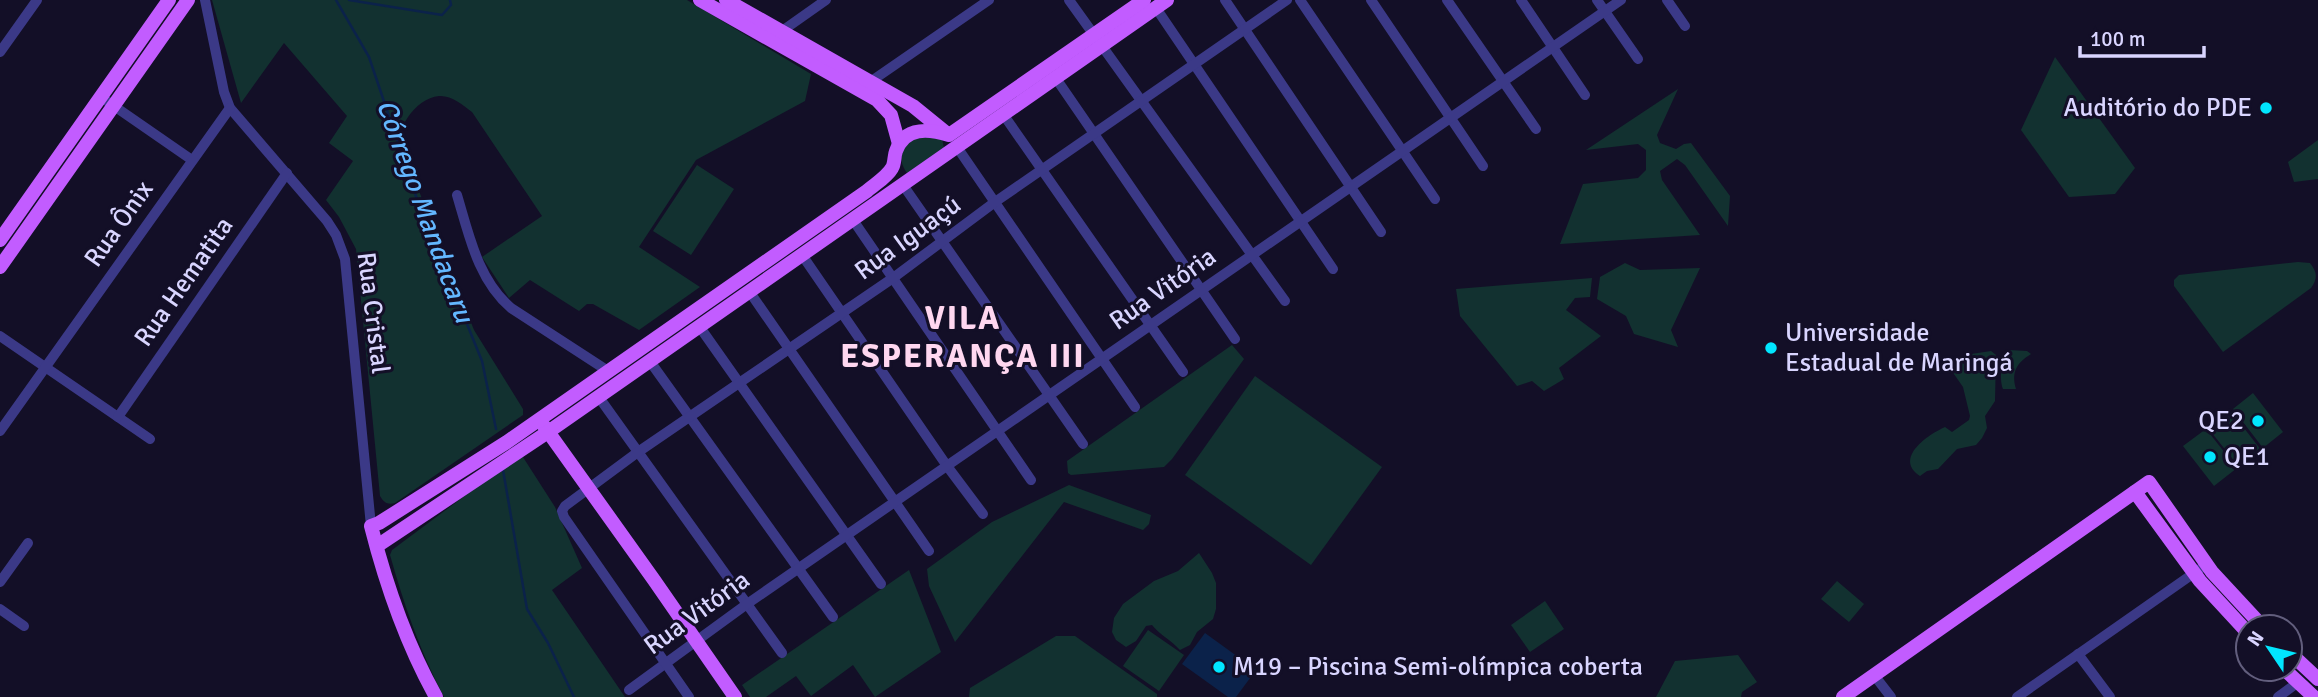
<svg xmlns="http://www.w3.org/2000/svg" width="2318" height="697" font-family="Signika,sans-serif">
<rect width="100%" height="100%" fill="#130f27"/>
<!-- green -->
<g fill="#123130">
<path d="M212,0H687L811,74L805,101L696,160L639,247L700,287L639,330L593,304H587L579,311L530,280L509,298L482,257L542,216L472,112C463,105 451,95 439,96C407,99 384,152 401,179C405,184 413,187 419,191L474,330L523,409V415L395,503C388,505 384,503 380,496L356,249L339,217L326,200L353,161L329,143L347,116L284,43L241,103Z"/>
<polygon points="2055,57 2135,168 2115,194 2069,197 2021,130"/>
<polygon points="1678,89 1657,135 1660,143 1676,149 1684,144 1691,143 1730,196 1728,226 1685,165 1677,159 1660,171 1662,180 1700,235 1560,244 1583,184 1638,178 1646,170 1646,150 1638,144 1586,150"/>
<path d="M914,136L942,139L944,148L907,173C896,158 903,148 914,136Z"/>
<polygon points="2318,140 2318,179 2294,182 2288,162"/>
<polygon points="697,165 734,189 691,255 653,231"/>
<path d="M2298,262L2310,263C2317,272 2318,278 2311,288L2223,352L2174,286V280L2179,275Z"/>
<polygon points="1625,263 1640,270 1700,268 1671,330 1678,347 1634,334 1626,316 1597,299 1600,277"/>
<polygon points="1592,278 1590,297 1575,298 1566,310 1601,336 1559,368 1564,379 1544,391 1532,381 1517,386 1460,316 1456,289"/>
<polygon points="1232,345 1244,359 1172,459 1164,467 1071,475 1068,473 1067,461"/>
<path d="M2009,350L2027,351L2031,354C2017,363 2011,371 2016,389H2003C1999,379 2001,358 2009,350Z"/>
<path d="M1991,351L1996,355L1995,401L1985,416L1987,428L1982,438L1976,445L1957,449L1938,469L1927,471L1920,476C1893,458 1929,434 1945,427L1952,432L1969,420L1970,416L1963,387L1947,364L1971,354Z"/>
<polygon points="1255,376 1382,467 1311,565 1185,475"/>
<polygon points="2253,393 2283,432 2263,448 2233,409"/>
<polygon points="2230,410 2261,450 2239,467 2208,428"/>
<polygon points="2206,429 2237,468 2214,486 2183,446"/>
<path d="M521,454L555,507L582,568L552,590L625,697H444C420,651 404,605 390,555L392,550Z"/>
<polygon points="1069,485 1151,515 1149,524 1143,530 1064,502 955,642 929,586 927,569 992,522"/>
<path d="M1199,553L1212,573L1216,583V609L1213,619L1197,632L1190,645L1180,650C1171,640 1160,635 1152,625L1146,626L1136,641L1126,647L1116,640L1112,632L1114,618L1123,604L1154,581L1178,571Z"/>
<polygon points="909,570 941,652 875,697 853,665 811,696 796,676 766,697 750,697 742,685"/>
<polygon points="1837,581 1864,604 1849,622 1821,599"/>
<polygon points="1545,601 1564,629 1530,652 1511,625"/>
<polygon points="1148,630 1184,655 1159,691 1123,666"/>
<polygon points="1056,636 1075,636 1157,694 1157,697 969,697 970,688"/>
<polygon points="1738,655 1757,682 1742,692 1741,697 1656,697 1675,661"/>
</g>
<!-- water -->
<polygon fill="#0b224a" points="1205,633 1256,670 1236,697 1228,697 1182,664"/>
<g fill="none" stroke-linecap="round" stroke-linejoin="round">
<!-- stream -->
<g stroke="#0b224a" stroke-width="2.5">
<polyline points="336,0 369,57 420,208 482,361 496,429"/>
<polyline points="349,0 442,15 451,5 450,0"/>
<polyline points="503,470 527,609 548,643 574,697"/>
</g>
<!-- minor -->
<g stroke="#3b3987" stroke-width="10">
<polyline points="205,0 224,92 230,108 327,221 336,235 345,259 371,526"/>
<polyline points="1069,0 1285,301"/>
<polyline points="1225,0 1381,232"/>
<polyline points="1300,0 1435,199"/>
<polyline points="1371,0 1483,166"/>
<polyline points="1447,0 1536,129"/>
<polyline points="1521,0 1585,95"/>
<polyline points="1597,0 1638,59"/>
<polyline points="1667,0 1685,26"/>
<polyline points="1156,8 1333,269"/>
<polyline points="782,31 826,0"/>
<polyline points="0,52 37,0"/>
<polyline points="1055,77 1235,339"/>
<polyline points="870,82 989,0"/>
<polyline points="101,97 192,160"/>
<polyline points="1003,114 1183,372"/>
<polyline points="957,147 1135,407"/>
<polyline points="903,185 1083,444"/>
<path d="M457,195C469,235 478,280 511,308L608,371"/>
<polyline points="853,220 1031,480"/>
<polyline points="802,255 947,466 983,514"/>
<polyline points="749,291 929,551"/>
<polyline points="699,326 881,584"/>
<polyline points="0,336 150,439"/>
<polyline points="649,360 833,617"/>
<polyline points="598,396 782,653"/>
<polyline points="118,417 287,173"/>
<polyline points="0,431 230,108"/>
<polyline points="0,582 28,543"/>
<polyline points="0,609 24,626"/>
<polyline points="2078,654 2110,697"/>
<polyline points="1874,675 1891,697"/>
<polyline points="629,690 747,604 1621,0"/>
<polyline points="689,697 564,517 562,511 565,506 638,452 893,278 995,202 1287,0"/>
<polyline points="2017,697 2207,564"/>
<polyline points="2278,697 2297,683"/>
</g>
<!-- major -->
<g stroke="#c25cff" stroke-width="14">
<polyline points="700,0 877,100 891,115 899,144"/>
<polyline points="726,0 913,106 945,132"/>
<polyline points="0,240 169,0"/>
<polyline points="0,267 188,0"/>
<polyline points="544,426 654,580 735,697"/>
<polyline points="2135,492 2200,581 2248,633"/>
<polyline points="377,546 548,432 1167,0"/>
<polyline points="2290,653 2318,679"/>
<polyline points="2284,669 2314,697"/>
<path d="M436,697C406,643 386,585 371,526L379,523L507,442L867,191C875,184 887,177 892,168C895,163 894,156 896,151C905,126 929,129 949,135L1144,0"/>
<polyline points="1843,697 2149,482 2212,572 2263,627"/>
</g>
</g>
<!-- markers -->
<g fill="#01e6ff" stroke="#130f27" stroke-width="2.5">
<circle cx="2266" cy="108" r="7"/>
<circle cx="1771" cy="348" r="7"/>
<circle cx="2258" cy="421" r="7"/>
<circle cx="2210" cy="457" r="7"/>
<circle cx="1219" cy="667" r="7"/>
</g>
<g text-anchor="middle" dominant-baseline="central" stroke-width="6" stroke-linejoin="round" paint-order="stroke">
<!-- poi labels -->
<g font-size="26" fill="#d9d5ff" stroke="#130f27" text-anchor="start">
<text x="2252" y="108" text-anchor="end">Auditório do PDE</text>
<text x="1785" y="333">Universidade<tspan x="1785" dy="30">Estadual de Maringá</tspan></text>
<text x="2244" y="421" text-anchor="end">QE2</text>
<text x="2224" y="457">QE1</text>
<text x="1233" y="667">M19 – Piscina Semi-olímpica coberta</text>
</g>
<!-- street labels -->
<g font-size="26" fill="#d9d5ff" stroke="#130f27">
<text transform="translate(119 224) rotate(-55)">Rua Ônix</text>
<text transform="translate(908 238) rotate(-36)">Rua Iguaçú</text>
<text transform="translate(184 282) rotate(-55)">Rua Hematita</text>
<text transform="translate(1163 289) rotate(-35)">Rua Vitória</text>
<text transform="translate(373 313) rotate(83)">Rua Cristal</text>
<text transform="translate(697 613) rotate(-36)">Rua Vitória</text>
</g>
<!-- water labels -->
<g font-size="28" font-style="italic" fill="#63b7ff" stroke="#130f27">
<text transform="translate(425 211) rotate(70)">Córrego Mandacaru</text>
</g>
<!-- district labels -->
<g font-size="33" font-weight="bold" letter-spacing="2" fill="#ffd7f0" stroke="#130f27">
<text x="963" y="318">VILA<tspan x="963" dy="38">ESPERANÇA III</tspan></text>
</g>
</g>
<!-- north arrow -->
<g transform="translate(2269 648) rotate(305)"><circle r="33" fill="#130f27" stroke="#625e7d" stroke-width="2"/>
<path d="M0-5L12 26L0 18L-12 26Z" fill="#01e6ff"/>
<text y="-10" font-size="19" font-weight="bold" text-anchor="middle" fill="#d9d5ff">N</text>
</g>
<!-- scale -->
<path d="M2080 46v10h124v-10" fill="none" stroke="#d9d5ff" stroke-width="3.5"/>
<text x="2090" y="46" font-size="21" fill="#d9d5ff" stroke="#130f27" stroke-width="5" paint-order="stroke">100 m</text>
</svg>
